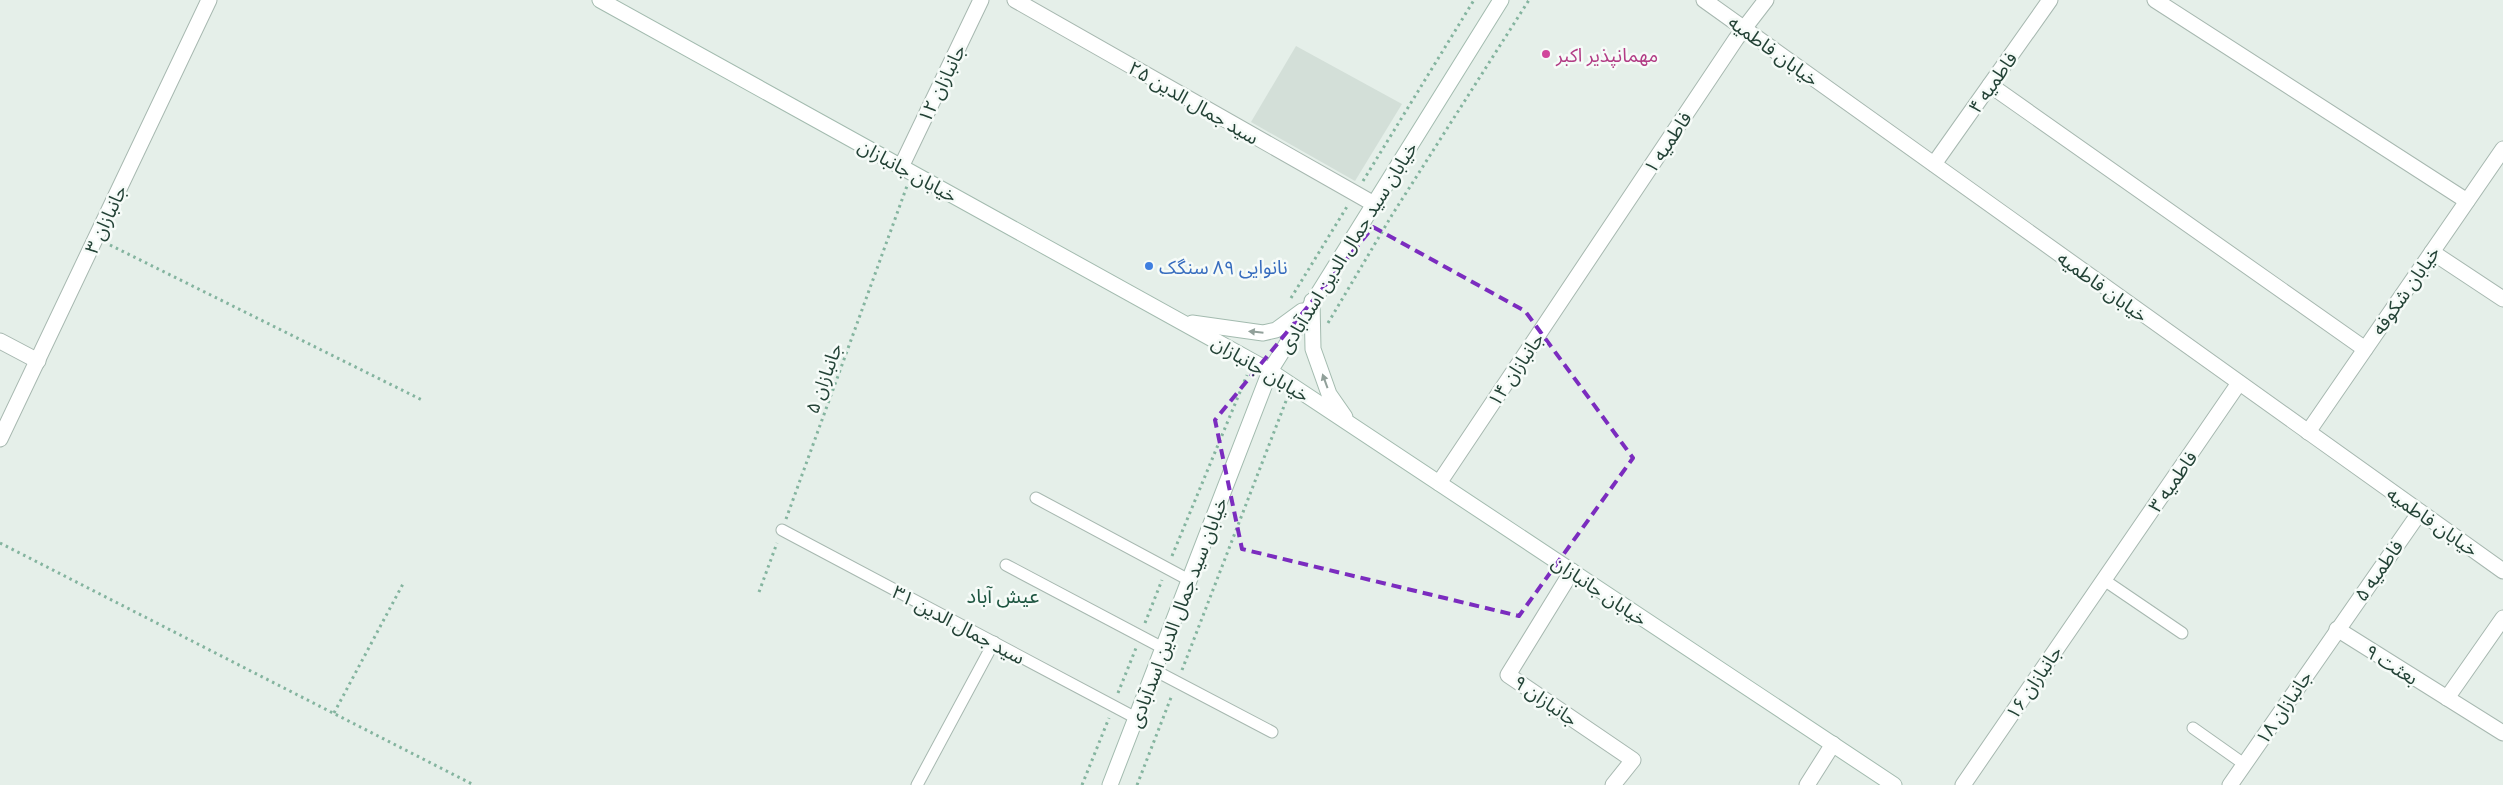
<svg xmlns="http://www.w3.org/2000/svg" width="2503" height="785" font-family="'Exo 2','Noto Sans Arabic',sans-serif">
<rect width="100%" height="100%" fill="#e5efe9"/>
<!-- built -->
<polygon fill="#d3dfd8" points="1296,46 1402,104 1355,181 1251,122"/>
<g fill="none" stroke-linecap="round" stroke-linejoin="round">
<!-- service casing -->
<g stroke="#a7b8b0" stroke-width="13">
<g id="service">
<polyline points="1036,498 1189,580"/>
<polyline points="782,530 1136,718"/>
<polyline points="1006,565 1163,648"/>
<polyline points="2104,580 2182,633"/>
<polyline points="1154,670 1272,732"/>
<polyline points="2193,728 2244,764"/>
<polyline points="917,785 994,642"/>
</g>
</g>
<!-- minor casing -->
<g stroke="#a7b8b0" stroke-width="17">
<g id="minor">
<polyline points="1015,0 1374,204"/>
<polyline points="2155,0 2467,201"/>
<polyline points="1990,85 2365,349"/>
<polyline points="1934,164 2050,0"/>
<polyline points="901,167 981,0"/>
<polyline points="2432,252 2503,299"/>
<polyline points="0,341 38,361"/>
<polyline points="0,439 209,0"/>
<polyline points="1439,483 1736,39 1766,0"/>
<polyline points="1572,571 1508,675 1633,760 1613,785"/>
<polyline points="2337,629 2503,733"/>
<polyline points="1963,785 2239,383"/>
<polyline points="2230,785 2420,512"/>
</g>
</g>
<!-- tertiary casing -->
<g stroke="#a7b8b0" stroke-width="17">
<g id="tertiary">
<polyline points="1704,0 2503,571"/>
<polyline points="2308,432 2503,149"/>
<polyline points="2447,698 2503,618"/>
<polyline points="1807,785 1833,744"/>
</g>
</g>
<!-- secondary casing -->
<g stroke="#a3bbaf" stroke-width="17">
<g id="secondary">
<polyline points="600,0 1270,371 1894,785"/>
<polyline points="1312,301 1313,349 1329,394 1345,417"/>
<polyline points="1192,323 1263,333 1276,330 1302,311"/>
<polyline points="1110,785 1270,371 1501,0"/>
</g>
</g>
<!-- path -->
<g stroke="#84b49f" stroke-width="3" stroke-dasharray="2.5 4" stroke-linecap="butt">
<polyline points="1363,181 1474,0"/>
<polyline points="110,245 422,400"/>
<polyline points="1291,298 1348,205"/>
<polyline points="1328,323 1392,215 1529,0"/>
<polyline points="786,519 907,186"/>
<polyline points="0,543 474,785"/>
<polyline points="1172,556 1247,375"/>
<polyline points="759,592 777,543"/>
<polyline points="1145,623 1162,580"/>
<polyline points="1182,670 1286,401"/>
<polyline points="1118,693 1136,648"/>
<polyline points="334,713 404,582"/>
<polyline points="1082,785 1109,718"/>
<polyline points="1137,785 1172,695"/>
</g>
<!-- service -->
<use href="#service" stroke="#fff" stroke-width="11"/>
<!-- minor -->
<use href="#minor" stroke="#fff" stroke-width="15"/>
<!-- tertiary -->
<use href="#tertiary" stroke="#fff" stroke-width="15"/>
<!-- secondary -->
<use href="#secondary" stroke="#fff" stroke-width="15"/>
</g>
<!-- one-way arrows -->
<defs><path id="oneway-solid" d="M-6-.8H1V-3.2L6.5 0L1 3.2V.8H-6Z" transform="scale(1.25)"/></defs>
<g fill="#91a09a">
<use href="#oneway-solid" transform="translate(1256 332) rotate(-174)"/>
<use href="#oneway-solid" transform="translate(1325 381) rotate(-110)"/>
</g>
<!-- marked area -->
<path fill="none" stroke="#7b2cbf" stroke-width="4" stroke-dasharray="10 6" stroke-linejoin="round" d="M1373,227L1525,311L1633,458L1519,616L1242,549L1215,420Z"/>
<!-- markers -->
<circle fill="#d1479c" stroke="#f6fbf8" stroke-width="2" cx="1546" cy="54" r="5"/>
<circle fill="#3f7fe0" stroke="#f6fbf8" stroke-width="2" cx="1149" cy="266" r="5"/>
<g text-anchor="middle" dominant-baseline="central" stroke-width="5" stroke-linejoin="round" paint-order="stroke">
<!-- street labels -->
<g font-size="19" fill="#234236" stroke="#f6fbf8">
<text transform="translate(1774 50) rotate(36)">خیابان فاطمیه</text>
<text transform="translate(1992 82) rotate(-55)">فاطمیه ۴</text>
<text transform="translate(941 83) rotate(-64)">جانبازان ۱۲</text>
<text transform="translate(1194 102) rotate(30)">سید جمال الدین ۲۵</text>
<text transform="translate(1667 142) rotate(-56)">فاطمیه ۱</text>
<text transform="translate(908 170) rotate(29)">خیابان جانبازان</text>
<text transform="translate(105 219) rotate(-65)">جانبازان ۳</text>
<text transform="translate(1347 247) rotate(-58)">خیابان سید جمال الدین اسدآبادی</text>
<text transform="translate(2103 286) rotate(36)">خیابان فاطمیه</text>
<text transform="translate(2405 290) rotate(-55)">خیابان شکوفه</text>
<text transform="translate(1261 368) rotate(31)">خیابان جانبازان</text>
<text transform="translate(1515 369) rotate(-56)">جانبازان ۱۴</text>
<text transform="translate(823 378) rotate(-70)">جانبازان ۵</text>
<text transform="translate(2172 481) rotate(-55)">فاطمیه ۳</text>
<text transform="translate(2433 521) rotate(35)">خیابان فاطمیه</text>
<text transform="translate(2378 570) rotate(-55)">فاطمیه ۵</text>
<text transform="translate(1600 590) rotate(34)">خیابان جانبازان</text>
<text transform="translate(1177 612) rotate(-69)">خیابان سید جمال الدین اسدآبادی</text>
<text transform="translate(959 624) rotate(28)">سید جمال الدین ۳۱</text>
<text transform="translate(2392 664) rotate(32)">بعثت ۹</text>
<text transform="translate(2033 682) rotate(-56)">جانبازان ۱۶</text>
<text transform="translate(1546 700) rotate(35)">جانبازان ۹</text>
<text transform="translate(2283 707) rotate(-56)">جانبازان ۱۸</text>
</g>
<!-- hotel labels -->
<g font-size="19" fill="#b23c85" stroke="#f6fbf8" text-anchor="start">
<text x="1556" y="54">مهمانپذیر اکبر</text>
</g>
<!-- shop labels -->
<g font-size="19" fill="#366cbe" stroke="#f6fbf8" text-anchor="start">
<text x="1159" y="266">نانوایی ۸۹ سنگک</text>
</g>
<!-- neighbourhood labels -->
<g font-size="20" fill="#1d5540" stroke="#f6fbf8">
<text x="1003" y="595">عیش آباد</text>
</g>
</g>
</svg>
